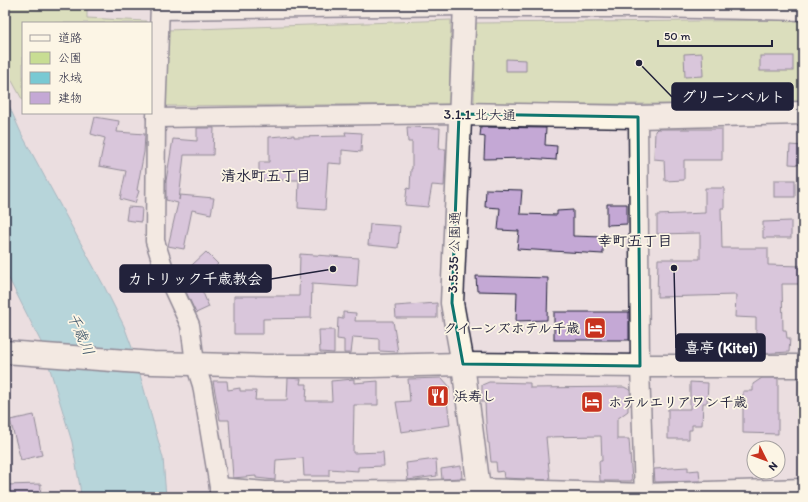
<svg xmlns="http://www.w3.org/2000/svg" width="808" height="502" font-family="Itim,'Klee One',sans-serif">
<rect width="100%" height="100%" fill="#ebdee0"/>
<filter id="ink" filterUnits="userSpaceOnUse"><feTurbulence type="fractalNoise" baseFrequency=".025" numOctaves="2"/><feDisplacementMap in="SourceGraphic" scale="8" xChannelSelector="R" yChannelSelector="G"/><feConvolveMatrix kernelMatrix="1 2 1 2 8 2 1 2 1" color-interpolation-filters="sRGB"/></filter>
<g filter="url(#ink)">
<!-- green -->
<g fill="#c8dd93" stroke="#758067">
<polygon points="5,5 87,5 87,18 146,21 146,23 23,23 23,101 5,68"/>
<polygon points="451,20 449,104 166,106 168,30"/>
<polygon points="803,20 803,104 474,104 476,23"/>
</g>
<!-- water -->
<polygon fill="#79c9d3" stroke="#568696" points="5,97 22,135 104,286 124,326 134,353 163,458 166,497 81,497 80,487 72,442 43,346 5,271"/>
<!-- building -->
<g fill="#c4a8d5" stroke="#22223b">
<polygon points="702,53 703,76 685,77 684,54"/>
<rect x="760" y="56" width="33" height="15"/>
<polygon points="506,59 526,60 526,71 506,71"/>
<polygon points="95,117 119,121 117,132 145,134 144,152 137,190 139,191 135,203 120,199 126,171 99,166 105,138 91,134"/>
<polygon points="407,127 440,128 439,149 446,149 444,186 432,185 428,207 405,205 407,188 410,189 411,169 412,169 412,142 408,142"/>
<polygon points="481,127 546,128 545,145 557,146 556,160 528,158 484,159 485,137 480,136"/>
<polygon points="197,128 214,128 213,155 184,155 179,200 180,195 214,198 211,214 192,210 184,249 168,246 178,203 166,200 166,181 173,139 197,141"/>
<polygon points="657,129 722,129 722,160 684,160 684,180 665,181 664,160 654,159 655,131"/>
<polygon points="345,132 362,133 361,152 342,150 342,164 328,163 325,210 298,208 299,180 259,180 259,162 269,162 269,137 294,135 294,137 346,136"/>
<polygon points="790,145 803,146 803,165 789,164"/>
<rect x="774" y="180" width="21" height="17"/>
<polygon points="705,188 724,188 724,208 721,208 722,248 768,248 768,265 801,266 800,284 782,284 783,330 786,330 787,338 790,338 789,352 756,354 756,318 735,317 736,295 657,297 658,259 700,259 700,233 657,234 657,215 705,213"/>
<polygon points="486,189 522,190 520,214 557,215 557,211 573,210 573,236 603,237 603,254 517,249 519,231 498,230 500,208 485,207"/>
<polygon points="607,204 627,204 627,224 607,225"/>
<polygon points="128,207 142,208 141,222 126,220"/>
<polygon points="791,221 791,238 763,238 763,222"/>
<polygon points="370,224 400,226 398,248 368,245"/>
<polygon points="206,252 218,264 199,283 209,307 196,313 179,277"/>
<polygon points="300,254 359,258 357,287 312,284 311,318 263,319 263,334 234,334 234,296 299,296"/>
<polygon points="476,276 548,278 547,320 516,321 517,292 477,291"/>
<polygon points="437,303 437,318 396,318 395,306"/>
<polygon points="343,312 356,313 355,321 393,321 398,352 379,351 379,339 353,337 351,353 344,353 344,340 337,339 338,318 343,319"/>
<rect x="554" y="312" width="75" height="28"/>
<polygon points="319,330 334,330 334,353 320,352"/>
<polygon points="288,378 301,379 300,384 307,384 306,401 332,401 331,381 354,379 354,383 378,381 378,405 354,405 353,453 383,452 384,466 358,467 358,471 329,469 329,476 304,476 303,458 276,460 275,480 256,478 256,476 233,478 229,420 220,420 213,381 227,381 228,390 240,388 240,391 256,391 255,400 287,400"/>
<polygon points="442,378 449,386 449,401 447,401 450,425 401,432 396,402 410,401 408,379"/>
<polygon points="762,378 778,378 778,434 743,433 743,391 753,391 753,384"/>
<polygon points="489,382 530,383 530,388 624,387 630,390 631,405 628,405 628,411 617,419 617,439 629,439 632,481 600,481 599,461 602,461 601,436 546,437 550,480 504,478 503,471 497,472 496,462 491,462 489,443 488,443 486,423 485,402 482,402 482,385"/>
<polygon points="690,382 708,383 707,403 703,403 702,425 692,425 692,430 689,430 689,439 668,439 668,409 690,409"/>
<polygon points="34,415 42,455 21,460 10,420"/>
<polygon points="436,459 437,476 408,480 406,463"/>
<polygon points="461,466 462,478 442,479 441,469"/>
<polygon points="688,467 688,471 699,470 700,481 655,482 654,469"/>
<polygon points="41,484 40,497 5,497 5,485"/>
</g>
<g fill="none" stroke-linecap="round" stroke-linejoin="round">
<!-- minor casing -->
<g stroke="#22223b" stroke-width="21">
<g id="minor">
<polyline points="160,5 156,118 155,241 164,269 190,325 195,363 202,385 219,487 219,497"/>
<polyline points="160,10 465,6"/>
<polyline points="638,117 640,366 644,497"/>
<polyline points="156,118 459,114"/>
<polyline points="219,487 265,491 418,490 478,488 644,493 803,488"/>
</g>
</g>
<!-- tertiary casing -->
<g stroke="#22223b" stroke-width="25">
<g id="tertiary">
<polyline points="465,5 452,303 463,364 480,497"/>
<polyline points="465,6 646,6 803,9"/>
<polyline points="459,114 638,117 803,113"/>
<polyline points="5,352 153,363 266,366 370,366 463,364 640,366 803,366"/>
</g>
</g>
<!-- minor -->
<use href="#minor" stroke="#fcf5e5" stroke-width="18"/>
<!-- tertiary -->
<use href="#tertiary" stroke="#fcf5e5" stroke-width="22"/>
</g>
</g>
<!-- marked area -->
<path d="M0 0H808V502H0ZM459,114L638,117L640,366L463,364L452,303Z" fill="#ebdee0" fill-opacity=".55" fill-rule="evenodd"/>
<path fill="none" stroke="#0f766e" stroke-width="3" stroke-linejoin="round" d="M459,114L638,117L640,366L463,364L452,303Z"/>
<!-- icons -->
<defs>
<g id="hotel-square" transform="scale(1.15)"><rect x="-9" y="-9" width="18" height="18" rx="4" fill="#c8321e" stroke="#fcf5e5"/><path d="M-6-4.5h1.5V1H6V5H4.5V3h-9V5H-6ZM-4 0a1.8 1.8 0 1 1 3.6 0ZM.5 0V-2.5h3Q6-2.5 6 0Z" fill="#fff"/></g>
<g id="restaurant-square" transform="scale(1.15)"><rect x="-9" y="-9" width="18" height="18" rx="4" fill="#c8321e" stroke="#fcf5e5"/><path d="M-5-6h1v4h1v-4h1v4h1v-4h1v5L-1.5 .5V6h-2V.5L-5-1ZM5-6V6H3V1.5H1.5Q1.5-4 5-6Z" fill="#fff"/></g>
</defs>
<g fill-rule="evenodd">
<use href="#hotel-square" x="595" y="328"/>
<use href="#restaurant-square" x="438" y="396"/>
<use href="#hotel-square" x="592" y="402"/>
</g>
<g text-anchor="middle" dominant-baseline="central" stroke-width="3.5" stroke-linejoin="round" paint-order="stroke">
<!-- street labels -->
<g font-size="14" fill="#22223b" stroke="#fcf5e5">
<text transform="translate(480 115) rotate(1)">3.1.1 北大通</text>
<text transform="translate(454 252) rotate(-88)">3.5.35 公園通</text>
</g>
<!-- poi labels -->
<g font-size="14" font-weight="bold" fill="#22223b" stroke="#fcf5e5" text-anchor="start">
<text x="580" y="328" text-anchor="end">クイーンズホテル千歳</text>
<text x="454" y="396">浜寿し</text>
<text x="608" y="402">ホテルエリアワン千歳</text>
</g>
<!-- neighbourhood labels -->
<g font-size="15" font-weight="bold" fill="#22223b" stroke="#fcf5e5">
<text x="266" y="176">清水町五丁目</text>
<text x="635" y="241">幸町五丁目</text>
</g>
<!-- water labels -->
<g font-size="15" font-style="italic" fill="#3c5469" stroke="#fcf5e5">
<text transform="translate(81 334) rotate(67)">千歳川</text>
</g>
</g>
<!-- callouts -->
<path fill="none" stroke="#22223b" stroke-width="1.5" d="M639 63L672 97M333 269L271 279M674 268L676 348"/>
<g fill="#22223b" stroke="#fcf5e5" stroke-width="1.5">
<circle cx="639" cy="63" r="4"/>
<circle cx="333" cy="269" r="4"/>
<circle cx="674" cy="268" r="4"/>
</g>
<g fill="#22223b" stroke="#22223b" stroke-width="1.5">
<rect x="672" y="83" width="121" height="27" rx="4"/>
<rect x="120" y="265" width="151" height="27" rx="4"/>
<rect x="676" y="334" width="89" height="27" rx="4"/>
</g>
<g font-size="15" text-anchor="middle" font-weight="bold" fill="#fff">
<text x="733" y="102">グリーンベルト</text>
<text x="195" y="284">カトリック千歳教会</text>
<text x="721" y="353">喜亭 (Kitei)</text>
</g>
<!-- margin -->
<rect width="808" height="502" fill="none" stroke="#fcf5e5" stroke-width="20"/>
<rect x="10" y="10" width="788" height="482" fill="none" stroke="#22223b" stroke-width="1.5" filter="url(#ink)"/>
<!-- legend -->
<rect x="22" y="22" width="130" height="92" fill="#fcf5e5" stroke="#a5a1a1"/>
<rect x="30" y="35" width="20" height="6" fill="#fcf5e5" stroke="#a5a1a1"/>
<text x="58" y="42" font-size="12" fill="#22223b">道路</text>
<rect x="30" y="52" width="20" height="12" fill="#c8dd93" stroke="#a5a1a1"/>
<text x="58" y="62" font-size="12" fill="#22223b">公園</text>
<rect x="30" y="72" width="20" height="12" fill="#79c9d3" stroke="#a5a1a1"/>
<text x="58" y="82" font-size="12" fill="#22223b">水域</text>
<rect x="30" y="92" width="20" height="12" fill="#c4a8d5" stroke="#a5a1a1"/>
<text x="58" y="102" font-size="12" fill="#22223b">建物</text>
<!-- north arrow -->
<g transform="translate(766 460) rotate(132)"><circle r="19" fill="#fcf5e5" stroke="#a5a1a1"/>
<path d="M0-3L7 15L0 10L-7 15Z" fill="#c8321e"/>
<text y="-6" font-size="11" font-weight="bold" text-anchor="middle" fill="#22223b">N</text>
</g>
<!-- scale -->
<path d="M658 40v6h114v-6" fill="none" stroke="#22223b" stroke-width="2"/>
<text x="664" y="40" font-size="12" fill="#22223b" stroke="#fcf5e5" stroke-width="3" paint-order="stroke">50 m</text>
</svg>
